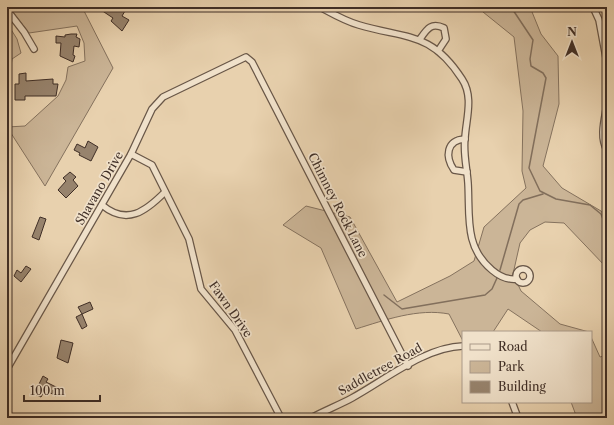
<svg xmlns="http://www.w3.org/2000/svg" width="614" height="425" font-family="'Libre Caslon Text',serif">
<rect width="100%" height="100%" fill="#e8d1ae"/>
<filter id="stains"><feTurbulence type="fractalNoise" baseFrequency=".005" numOctaves="4"/><feColorMatrix values="0 0 0 0 .2 0 0 0 0 .09 0 0 0 0 .02 0 0 0 .5 -.17"/></filter>
<radialGradient id="worn" r=".72"><stop offset=".6" stop-color="#630" stop-opacity="0"/><stop offset="1" stop-color="#630" stop-opacity=".3"/></radialGradient>
<!-- green -->
<g fill="#cbb597" stroke="#85725e">
<polygon points="9,7 82,7 113,68 45,186 7,127 25,126 58,96 66,80 68,67 85,61 84,43 77,26 29,33"/>
<path d="M480,7H530L541,34L558,56L559,104L543,166L562,188L601,211L607,220V272L606,267L564,223L545,222L530,230L520,243L513,274L521,291L560,324L589,332H542L508,309L493,332H463V341L449,314C418,308 385,320 356,329L321,248L283,225L306,206L350,217L397,302L450,276L474,261L484,227L526,188L522,171L523,111L514,37L483,12Z"/>
<polygon points="7,23 17,39 21,53 12,59 7,97"/>
<polygon points="591,337 600,357 607,355 607,418 577,418 571,402 591,402"/>
</g>
<g fill="none" stroke-linecap="round" stroke-linejoin="round">
<!-- stream -->
<g stroke="#826f5c" stroke-width="1.5">
<polyline points="511,7 533,40 530,59 531,66 543,73 546,78 529,168 540,191 556,199 590,205 601,214 607,229"/>
<polyline points="500,270 519,204 523,200 543,194"/>
<polyline points="384,295 402,309 485,295 492,289 497,278"/>
</g>
</g>
<!-- building -->
<g fill="#97836d" stroke="#3f2e26">
<polygon points="103,7 124,7 123,10 125,11 122,16 129,20 122,31 111,21 113,18 101,10"/>
<polygon points="71,34 77,34 76,37 80,39 79,47 74,46 73,55 75,56 73,62 60,56 61,43 56,43 56,36 65,37 65,35"/>
<polygon points="26,73 26,81 53,79 53,84 58,84 56,96 25,96 25,100 15,100 15,84 19,84 19,74"/>
<polygon points="88,141 98,147 91,161 79,155 80,153 74,150 77,144 85,148"/>
<polygon points="70,172 76,177 73,180 78,186 66,198 58,190 66,181 63,178"/>
<polygon points="40,217 46,219 39,240 32,237"/>
<polygon points="26,266 31,269 21,282 14,276 17,270 21,273"/>
<polygon points="90,302 93,309 82,314 87,326 82,329 76,317 82,314 78,307"/>
<polygon points="61,340 73,343 68,363 57,358"/>
<polygon points="43,376 48,379 46,382 60,389 56,396 45,390 41,397 34,394"/>
</g>
<g fill="none" stroke-linecap="round" stroke-linejoin="round">
<!-- minor casing -->
<g stroke="#695748" stroke-width="8">
<g id="minor">
<path d="M320,7C333,14 345,21 359,25C406,39 431,31 462,79C474,97 466,119 465,138C463,153 467,168 468,183C470,216 464,247 492,270C499,276 508,280 517,279"/>
<polyline points="593,7 599,20 607,63"/>
<polyline points="7,10 24,32 34,49"/>
<path d="M420,39C427,29 431,22 444,28L446,39L438,51"/>
<path d="M607,104C605,118 599,137 607,150"/>
<path d="M465,139C446,140 445,157 454,170L467,172"/>
<polyline points="131,154 152,165 189,239 201,289 235,330 281,418"/>
<path d="M102,205C127,226 146,211 165,192"/>
<circle cx="523" cy="276" r="7"/>
<polyline points="7,369 131,154 152,109 163,97 246,57 252,62 408,366"/>
<polyline points="512,402 518,418"/>
<path d="M311,418C324,411 339,405 352,398C385,380 425,347 463,346"/>
</g>
</g>
<!-- minor -->
<use href="#minor" stroke="#f0e1ca" stroke-width="5.5"/>
</g>
<g text-anchor="middle" dominant-baseline="central" stroke-width="3.5" stroke-linejoin="round" paint-order="stroke">
<!-- street labels -->
<g font-size="12" fill="#3f2e26" stroke="#f0e1ca">
<text transform="translate(99 188) rotate(-60)">Shavano Drive</text>
<text transform="translate(338 205) rotate(63)">Chimney Rock Lane</text>
<text transform="translate(231 309) rotate(55)">Fawn Drive</text>
<text transform="translate(380 369) rotate(-29)">Saddletree Road</text>
</g>
</g>
<!-- margin -->
<rect width="614" height="425" fill="none" stroke="#e8d1ae" stroke-width="24"/>
<rect x="8" y="8" width="598" height="409" fill="none" stroke="#3f2e26" stroke-width="2"/>
<rect x="12" y="12" width="590" height="401" fill="none" stroke="#3f2e26"/>
<!-- legend -->
<rect x="462" y="331" width="130" height="72" fill="#f0e1ca" stroke="#a99988"/>
<rect x="470" y="344" width="20" height="6" fill="#f0e1ca" stroke="#a99988"/>
<text x="498" y="351" font-size="12" fill="#3f2e26">Road</text>
<rect x="470" y="361" width="20" height="12" fill="#cbb597" stroke="#a99988"/>
<text x="498" y="371" font-size="12" fill="#3f2e26">Park</text>
<rect x="470" y="381" width="20" height="12" fill="#97836d" stroke="#a99988"/>
<text x="498" y="391" font-size="12" fill="#3f2e26">Building</text>
<!-- north arrow -->
<g transform="translate(572 42)" stroke="#f0e1ca" stroke-width="3" paint-order="stroke">
<path d="M0-3L7 15L0 10L-7 15Z" fill="#3f2e26"/>
<text y="-6" font-size="11" font-weight="bold" text-anchor="middle" fill="#3f2e26">N</text>
</g>
<!-- scale -->
<path d="M24 395v6h76v-6" fill="none" stroke="#3f2e26" stroke-width="2"/>
<text x="30" y="395" font-size="12" fill="#3f2e26" stroke="#f0e1ca" stroke-width="3" paint-order="stroke">100 m</text>
<rect width="100%" height="100%" filter="url(#stains)"/>
<rect width="100%" height="100%" fill="url(#worn)"/>
</svg>
